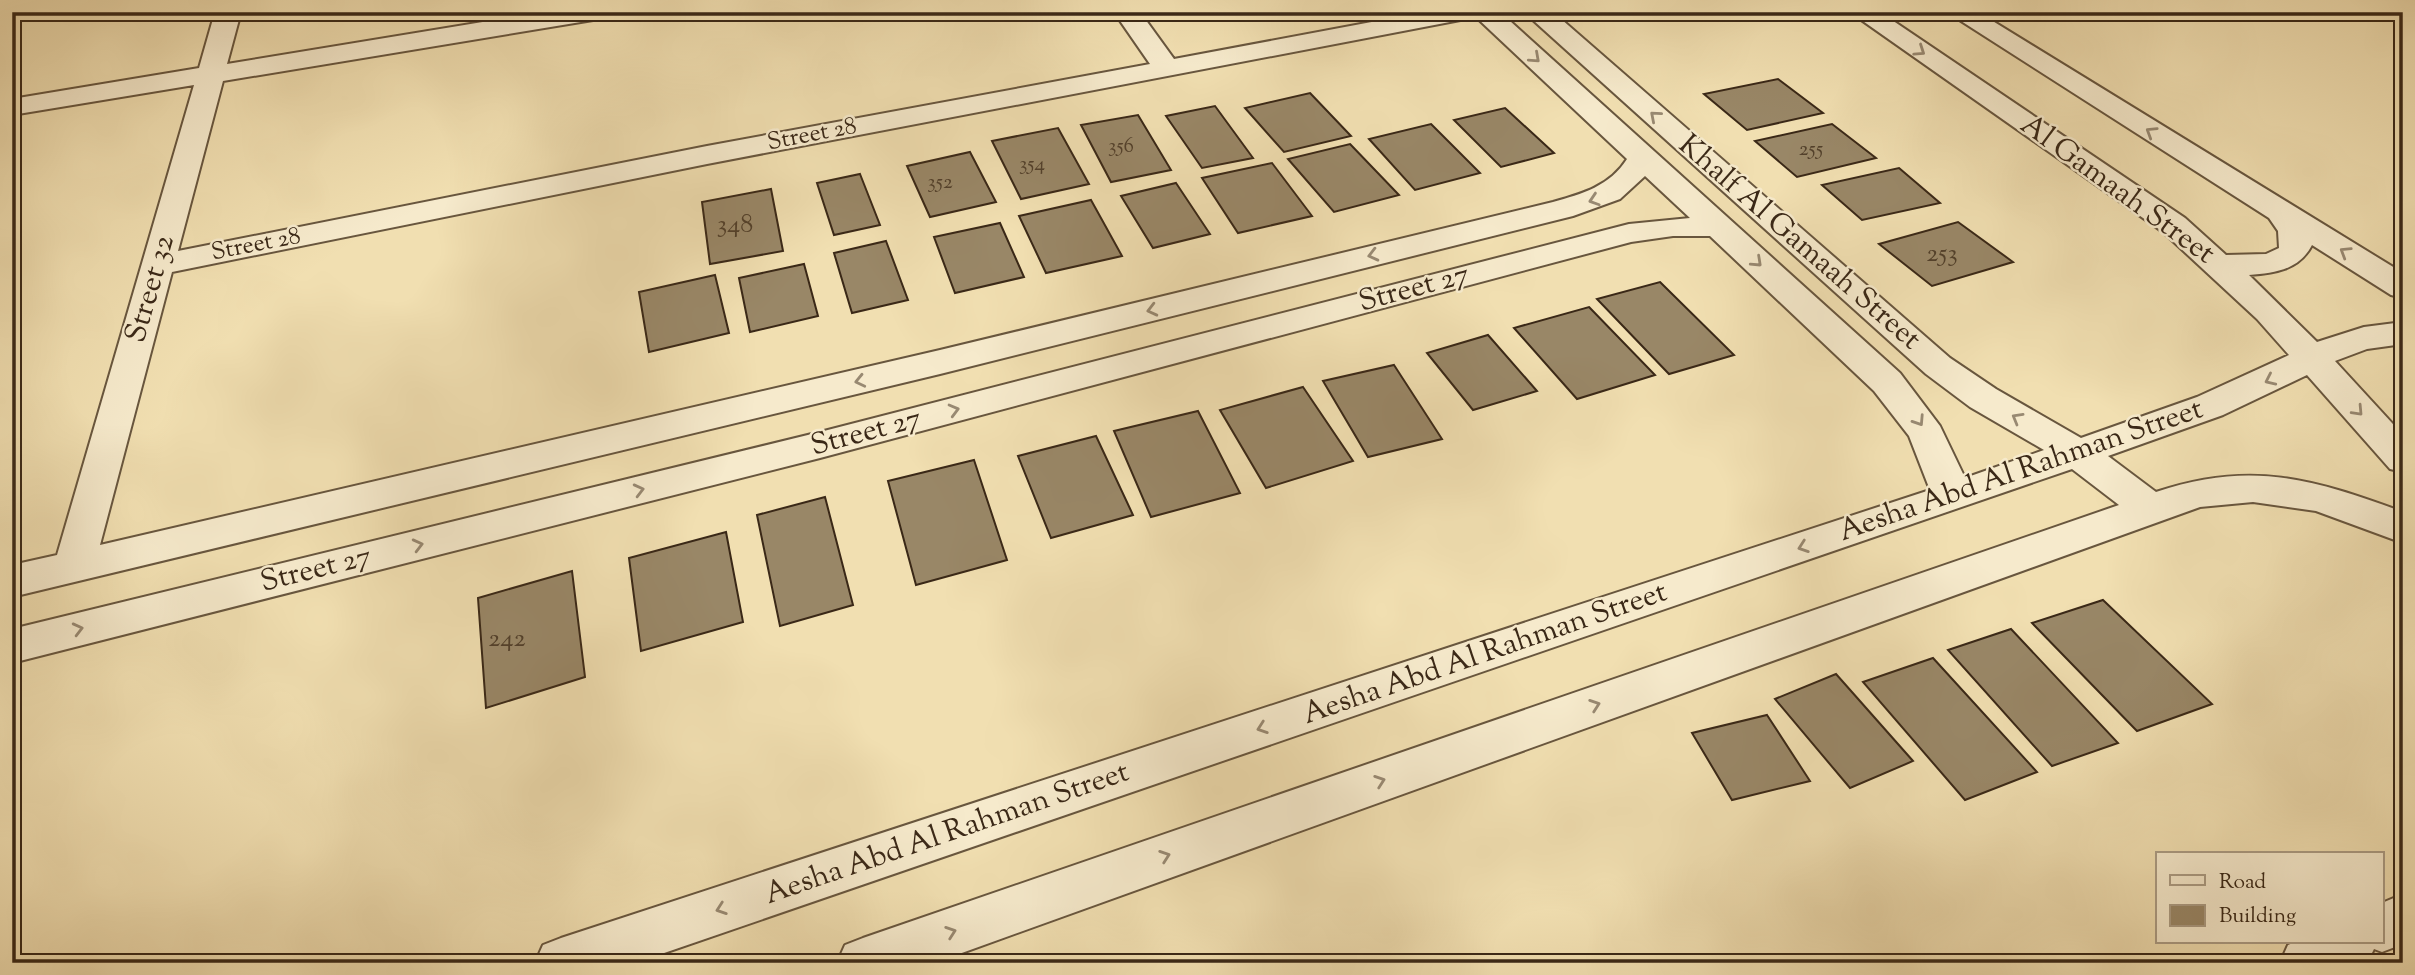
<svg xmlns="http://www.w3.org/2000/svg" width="2415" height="975" font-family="'Sorts Mill Goudy',serif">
<rect width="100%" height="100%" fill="#f1dfb1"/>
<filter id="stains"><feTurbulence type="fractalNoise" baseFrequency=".00286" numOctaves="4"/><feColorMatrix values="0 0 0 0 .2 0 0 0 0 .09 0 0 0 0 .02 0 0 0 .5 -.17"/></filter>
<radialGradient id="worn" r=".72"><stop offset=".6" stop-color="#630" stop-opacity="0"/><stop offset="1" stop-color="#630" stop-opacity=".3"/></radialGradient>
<!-- building -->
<g fill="#998767" stroke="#3a2817" stroke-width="2">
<polygon points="1778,79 1823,113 1747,130 1704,94"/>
<polygon points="1310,93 1351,136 1284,152 1245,108"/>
<polygon points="1215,106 1253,158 1202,168 1166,116"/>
<polygon points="1505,108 1554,153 1501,167 1454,120"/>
<polygon points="1138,115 1171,170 1111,182 1081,125"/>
<polygon points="1431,124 1480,173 1415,190 1369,139"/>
<polygon points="1832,124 1876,158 1797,177 1755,141"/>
<polygon points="1058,128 1089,184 1021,199 992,141"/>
<polygon points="1350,144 1399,195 1334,212 1288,159"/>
<polygon points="970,152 996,202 930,217 907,166"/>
<polygon points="1272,163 1312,216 1238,233 1202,178"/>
<polygon points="1899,168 1940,203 1862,220 1822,185"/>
<polygon points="860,174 880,225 834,235 817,183"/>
<polygon points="1176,183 1210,234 1153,248 1121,196"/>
<polygon points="771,189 783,251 710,264 702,202"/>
<polygon points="1091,200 1122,256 1046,273 1019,216"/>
<polygon points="1958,222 2013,262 1932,286 1879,244"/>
<polygon points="1000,223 1024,277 955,293 934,237"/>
<polygon points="886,241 908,300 852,313 834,253"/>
<polygon points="804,264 818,316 750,332 739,278"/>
<polygon points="715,275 729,333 649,352 639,292"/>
<polygon points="1660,282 1734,355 1669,374 1597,299"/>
<polygon points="1589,307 1655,375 1577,399 1514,328"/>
<polygon points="1488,335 1537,391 1473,410 1427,353"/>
<polygon points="1394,365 1442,439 1368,457 1323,381"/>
<polygon points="1303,387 1353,461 1266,488 1220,410"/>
<polygon points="1198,411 1240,493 1151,517 1114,431"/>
<polygon points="1096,436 1133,515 1051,538 1018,456"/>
<polygon points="974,460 1007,560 916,585 888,481"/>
<polygon points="825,497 853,605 780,626 757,515"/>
<polygon points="726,532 743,622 641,651 629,558"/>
<polygon points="572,571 585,677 486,708 478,598"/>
<polygon points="2103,600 2212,704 2137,731 2032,623"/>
<polygon points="2011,629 2118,743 2052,766 1948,650"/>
<polygon points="1933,658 2037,772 1965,800 1863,682"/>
<polygon points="1836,674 1913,761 1850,788 1775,699"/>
<polygon points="1767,715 1810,781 1732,800 1692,733"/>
</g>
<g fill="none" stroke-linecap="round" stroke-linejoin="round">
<!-- minor casing -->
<g stroke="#68563e" stroke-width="4">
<g id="minor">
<path d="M215,12H241L227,64L544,12H606L602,17L593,20L223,81L178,251L707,146L1150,64L1114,12H1140L1174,59L1425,12H1500L1900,373L1940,426L1965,478L2044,450L1970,407L1926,374L1524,12H1553L1950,358L1996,389L2081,438L2197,397L2289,355L2257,319L2163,232L1850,12H1880L2185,218L2226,255L2266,254L2279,248L2278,231L2269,218L1947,12H1978L2403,273V298L2391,295L2312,245C2299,270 2275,273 2249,275L2317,342L2364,327L2403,322V344L2367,349L2335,361L2403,435V472L2390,469L2307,375L2223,415L2108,456L2156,492C2251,460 2313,479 2403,512V543L2316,511L2253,502L2200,507L934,963H837L845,945L863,938L2119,505L2072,469L635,963H535L543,945L561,938L1930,490L1909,436L1874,391L1710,236H1673L1631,242L820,458L12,663V629L820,432L1629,224L1690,218L1645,176L1620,199L1573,216L940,374L12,597V565L57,555L194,85L12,115V99L199,68ZM1476,17L1627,159C1610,186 1582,194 1553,202L940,350L100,545L172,272L707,164Z"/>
<polygon points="2403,894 2403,944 2382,952 2374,949 2369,959 2362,963 2280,963 2288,945 2295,942 2382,942 2382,903"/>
</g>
</g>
<!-- minor -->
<use href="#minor" fill="#f6eacc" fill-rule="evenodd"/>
</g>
<!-- one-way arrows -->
<defs><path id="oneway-chevron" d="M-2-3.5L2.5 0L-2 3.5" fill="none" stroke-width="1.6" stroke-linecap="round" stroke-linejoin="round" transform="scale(1.75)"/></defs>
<g stroke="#988972">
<use href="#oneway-chevron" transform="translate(1920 51) rotate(34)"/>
<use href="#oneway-chevron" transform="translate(1535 58) rotate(42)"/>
<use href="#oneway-chevron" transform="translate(1655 116) rotate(-139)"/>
<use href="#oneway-chevron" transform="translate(2151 132) rotate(-148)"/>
<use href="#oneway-chevron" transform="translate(1594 200) rotate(162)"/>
<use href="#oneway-chevron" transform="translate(2345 252) rotate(-148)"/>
<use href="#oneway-chevron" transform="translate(1373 255) rotate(166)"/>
<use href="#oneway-chevron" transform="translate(1757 262) rotate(43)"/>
<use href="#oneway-chevron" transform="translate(1152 310) rotate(166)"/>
<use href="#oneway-chevron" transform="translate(2270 380) rotate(155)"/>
<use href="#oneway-chevron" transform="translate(860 381) rotate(167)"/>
<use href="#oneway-chevron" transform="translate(954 410) rotate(-15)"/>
<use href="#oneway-chevron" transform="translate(2358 411) rotate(47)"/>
<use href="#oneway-chevron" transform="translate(2017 418) rotate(-150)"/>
<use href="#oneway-chevron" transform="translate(1919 421) rotate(57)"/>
<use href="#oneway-chevron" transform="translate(639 490) rotate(-14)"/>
<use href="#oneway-chevron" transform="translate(418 545) rotate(-14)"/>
<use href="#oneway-chevron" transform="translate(1803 547) rotate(161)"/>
<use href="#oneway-chevron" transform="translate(78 629) rotate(-14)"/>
<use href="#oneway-chevron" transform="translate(1595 705) rotate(-19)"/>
<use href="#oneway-chevron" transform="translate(1262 728) rotate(161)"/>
<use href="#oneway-chevron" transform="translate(1380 781) rotate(-19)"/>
<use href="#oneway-chevron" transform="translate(1165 856) rotate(-19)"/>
<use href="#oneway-chevron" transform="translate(721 909) rotate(161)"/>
<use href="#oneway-chevron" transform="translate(951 932) rotate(-19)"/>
</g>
<g text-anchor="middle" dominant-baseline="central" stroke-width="5" stroke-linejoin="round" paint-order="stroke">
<!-- far-number labels -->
<g font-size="21" fill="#52402b">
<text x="1121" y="147">356</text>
<text x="1811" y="150">255</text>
<text x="1032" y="165">354</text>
<text x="940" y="183">352</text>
</g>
<!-- far-street labels -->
<g font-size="24" fill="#3a2817" stroke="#f6eacc">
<text transform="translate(812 135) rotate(-11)">Street 28</text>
<text transform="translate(256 245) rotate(-11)">Street 28</text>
</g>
<!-- number labels -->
<g font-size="26" fill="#52402b">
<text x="735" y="225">348</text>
<text x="1942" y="254">253</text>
<text x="507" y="639">242</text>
</g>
<!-- street labels -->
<g font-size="30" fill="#3a2817" stroke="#f6eacc">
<text transform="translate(2117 190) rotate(36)">Al Gamaah Street</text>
<text transform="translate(1799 243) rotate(41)">Khalf Al Gamaah Street</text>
<text transform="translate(151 289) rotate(-74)">Street 32</text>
<text transform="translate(1414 289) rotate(-15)">Street 27</text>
<text transform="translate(866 433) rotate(-15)">Street 27</text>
<text transform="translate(2021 471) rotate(-19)">Aesha Abd Al Rahman Street</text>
<text transform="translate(316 570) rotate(-14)">Street 27</text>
<text transform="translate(1485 654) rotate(-19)">Aesha Abd Al Rahman Street</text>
<text transform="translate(947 834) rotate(-19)">Aesha Abd Al Rahman Street</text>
</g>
</g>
<!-- margin -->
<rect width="2415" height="975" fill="none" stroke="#f1dfb1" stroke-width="42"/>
<rect x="14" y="14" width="2387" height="947" fill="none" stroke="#3a2817" stroke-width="3.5"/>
<rect x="21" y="21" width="2373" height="933" fill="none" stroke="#3a2817" stroke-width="2"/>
<!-- legend -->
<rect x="2156" y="852" width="228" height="91" fill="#f6eacc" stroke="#ab9c84" stroke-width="2"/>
<rect x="2170" y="875" width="35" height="10" fill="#f6eacc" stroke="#ab9c84" stroke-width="2"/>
<text x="2219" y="888" font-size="21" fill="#3a2817">Road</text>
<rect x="2170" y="905" width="35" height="21" fill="#998767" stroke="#ab9c84" stroke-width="2"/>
<text x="2219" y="922" font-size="21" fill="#3a2817">Building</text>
<rect width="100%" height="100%" filter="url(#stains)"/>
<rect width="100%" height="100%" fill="url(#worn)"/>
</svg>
